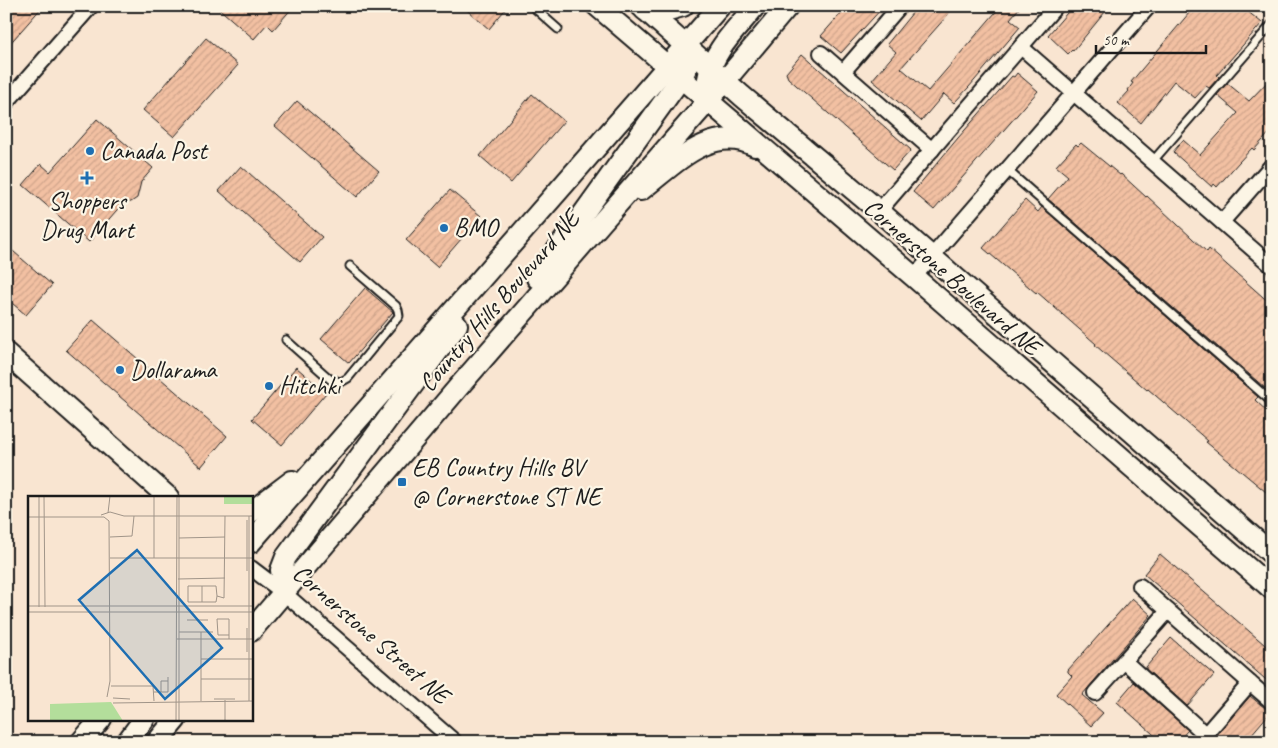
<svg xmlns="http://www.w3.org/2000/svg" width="1278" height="748" font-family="Caveat,sans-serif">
<defs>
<pattern id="building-hatch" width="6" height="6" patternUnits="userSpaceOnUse" patternTransform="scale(1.25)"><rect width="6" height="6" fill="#f2c0a2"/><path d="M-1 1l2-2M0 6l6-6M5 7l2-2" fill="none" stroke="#cfa48b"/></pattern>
</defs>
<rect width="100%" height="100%" fill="#f9e5d1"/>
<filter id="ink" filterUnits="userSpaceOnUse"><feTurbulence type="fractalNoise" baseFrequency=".02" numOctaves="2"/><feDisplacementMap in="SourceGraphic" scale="10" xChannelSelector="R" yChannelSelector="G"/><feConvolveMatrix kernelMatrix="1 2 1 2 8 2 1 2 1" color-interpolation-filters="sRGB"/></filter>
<g filter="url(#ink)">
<!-- building -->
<g fill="url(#building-hatch)" stroke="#1c1c1c">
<polygon points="6,6 43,6 6,48"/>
<polygon points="216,6 294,6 273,30 267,24 254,39"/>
<polygon points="462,6 508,6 489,29"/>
<polygon points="849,6 884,6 841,53 821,36 843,11 845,12"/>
<polygon points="918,6 954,6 946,17 901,68 928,91 1001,6 1021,6 1010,19 1020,27 969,87 954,103 944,94 921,121 872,80 896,52 887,44"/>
<polygon points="1073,6 1110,6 1073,51 1072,50 1068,54 1048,35"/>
<polygon points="1195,6 1241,6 1262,23 1217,75 1219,77 1209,88 1206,86 1195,98 1174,81 1141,123 1118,103 1129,91 1128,90 1133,83 1131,82"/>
<polygon points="206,38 238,65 174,137 143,110"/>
<polygon points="802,54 911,150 893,170 788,78 786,73"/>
<polygon points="1017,73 1038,91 934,210 913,192 958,138 1012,76 1014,77"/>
<polygon points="1272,77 1272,130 1254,150 1252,148 1239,162 1217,187 1214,184 1212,187 1173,152 1183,140 1200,155 1238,113 1217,95 1227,83 1249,101"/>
<polygon points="532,94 564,121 511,183 480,156"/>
<polygon points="297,101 379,171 357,197 275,126"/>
<polygon points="97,119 153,168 141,182 137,198 131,202 123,203 89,242 23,185 41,164 50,172"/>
<polygon points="1081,143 1120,175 1121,174 1146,197 1147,196 1207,252 1209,249 1272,305 1272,380 1265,388 1048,199 1068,176 1056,166 1076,144 1078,146"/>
<polygon points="241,166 322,237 300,262 219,191"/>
<polygon points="450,190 481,216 437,267 406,240"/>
<polygon points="1025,200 1038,212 1042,207 1258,397 1255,400 1272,416 1272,497 1206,442 1208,441 1148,389 1147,390 1095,345 1096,344 1037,292 1036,293 983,248"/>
<polygon points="6,245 52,285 26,315 6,298"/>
<polygon points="365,288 393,312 349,363 321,339"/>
<polygon points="93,320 227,436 201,467 66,350"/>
<polygon points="296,367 326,393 282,445 252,419"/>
<polygon points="1160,554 1272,651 1272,685 1144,574"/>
<polygon points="1132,598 1151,615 1082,695 1103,713 1091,726 1056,694 1072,676 1068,672 1068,670"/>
<polygon points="1171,638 1214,675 1187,706 1146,669 1146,667"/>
<polygon points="1134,682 1188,730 1177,742 1162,742 1117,702"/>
<polygon points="1250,696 1270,712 1268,715 1245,742 1211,742"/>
</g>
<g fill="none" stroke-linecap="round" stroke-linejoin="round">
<!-- lane casing -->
<g stroke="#1c1c1c" stroke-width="11">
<g id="lane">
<polyline points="532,6 558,29"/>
<polyline points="1152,162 1272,24"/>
<polyline points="1007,170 1272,402"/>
<polyline points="286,340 331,380 341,382 348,378 399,316 398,310 396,306 350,266"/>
</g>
</g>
<!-- street casing -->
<g stroke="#1c1c1c" stroke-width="18">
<g id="street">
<polyline points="1021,47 1272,266"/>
<polyline points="821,53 932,150"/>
<polyline points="843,72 900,6"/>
<polyline points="6,103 91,6"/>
<polyline points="879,211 1056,6"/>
<polyline points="1222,222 1272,165"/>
<polyline points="914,277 1149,6"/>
<polyline points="251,568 284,593 455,742"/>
<polyline points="1140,586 1250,683 1199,742"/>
<polyline points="1168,611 1124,661 1205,734"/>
<polyline points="1250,683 1272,702"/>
<polyline points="1095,693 1124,661"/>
</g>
</g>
<!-- secondary casing -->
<g stroke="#1c1c1c" stroke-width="24">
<g id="secondary">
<polyline points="597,6 914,277 1272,589"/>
<polyline points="641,6 742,96 879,211 1272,554"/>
<polyline points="645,10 661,12 683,6"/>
<path d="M708,79C712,51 738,28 755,6"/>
<path d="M641,190C674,165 711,123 755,146"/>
<polyline points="537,278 681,78 687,67"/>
<polyline points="6,353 168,497"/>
<polyline points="251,512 292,481"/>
<polyline points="251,542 720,6"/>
<polyline points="284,593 281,570 286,557 457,325"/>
<polyline points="251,631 462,383 601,223 708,101 788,6"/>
<polyline points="81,742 101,719"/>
<polyline points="127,742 144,719"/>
<polyline points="157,742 176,719"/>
</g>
</g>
<!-- lane -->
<use href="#lane" stroke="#fcf5e5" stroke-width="7"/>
<!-- street -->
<use href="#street" stroke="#fcf5e5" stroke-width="14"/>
<!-- secondary -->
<use href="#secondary" stroke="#fcf5e5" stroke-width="20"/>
</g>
</g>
<!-- markers -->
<g fill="#1f6fb2" stroke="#fcf5e5" stroke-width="2">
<circle cx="90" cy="151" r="5"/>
<path d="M84.5 170.5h5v5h5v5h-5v5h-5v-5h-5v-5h5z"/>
<circle cx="444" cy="228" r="5"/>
<circle cx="120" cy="370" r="5"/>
<circle cx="269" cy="386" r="5"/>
<rect x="397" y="477" width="10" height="10" rx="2.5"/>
</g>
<g text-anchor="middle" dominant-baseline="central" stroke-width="4.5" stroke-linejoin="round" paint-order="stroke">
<!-- poi labels -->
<g font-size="25" fill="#1c1c1c" stroke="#fcf5e5" text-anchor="start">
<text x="100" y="151">Canada Post</text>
<text x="87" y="201" text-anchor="middle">Shoppers<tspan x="87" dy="29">Drug Mart</tspan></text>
<text x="454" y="228">BMO</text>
<text x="130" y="370">Dollarama</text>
<text x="279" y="386">Hitchki</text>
<text x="412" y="468">EB Country Hills BV<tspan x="412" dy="29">@ Cornerstone ST NE</tspan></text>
</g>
<!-- street labels -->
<g font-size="25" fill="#1c1c1c" stroke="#fcf5e5">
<text transform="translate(952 277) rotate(41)">Cornerstone Boulevard NE</text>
<text transform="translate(499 301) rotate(-49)">Country Hills Boulevard NE</text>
<text transform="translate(371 634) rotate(41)">Cornerstone Street NE</text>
</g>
</g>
<!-- overview -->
<g transform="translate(28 496)">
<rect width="225" height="225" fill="#f9e5d1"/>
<path d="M83,206L95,225H22V208Z" fill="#b3de9b"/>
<path d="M196,0H225V8H196Z" fill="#b3de9b"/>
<path fill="none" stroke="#a19589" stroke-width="1" d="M11,0V111M16,0L17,111M80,17L82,0M73,19L82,16L96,20H225M221,20V205M0,21H76L81,25L82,185L79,201M219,24V75M82,41L104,40L106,20M151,42L197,41M82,62H225M126,62V0M150,83L197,82M174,90V106M189,100L188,106H160V90H188L189,100L196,102L197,20M0,110H225M0,116H225M159,124H180M151,136H185M149,143H225M201,143V123H189L190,139H201M219,156V132M173,163H225M173,183H225M83,190H125L126,205M126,196H140V181M133,196V185H140M85,202L102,203M186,203H207M173,205V136M85,207L225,205M148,225L149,0M151,225V0M197,225V204"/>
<path fill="#1f6fb2" fill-opacity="0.15" stroke="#1f6fb2" stroke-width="2.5" d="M109,54L194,152L137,203L51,104Z"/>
<rect width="225" height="225" fill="none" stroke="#1c1c1c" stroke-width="2.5"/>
</g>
<!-- margin -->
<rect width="1278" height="748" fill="none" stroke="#fcf5e5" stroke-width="25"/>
<rect x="12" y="12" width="1253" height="723" fill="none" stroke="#1c1c1c" stroke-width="2" filter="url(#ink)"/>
<!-- scale -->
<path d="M1096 45v8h110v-8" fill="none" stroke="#1c1c1c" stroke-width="2.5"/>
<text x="1103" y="45" font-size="15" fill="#1c1c1c" stroke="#fcf5e5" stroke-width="4" paint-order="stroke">50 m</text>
</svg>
